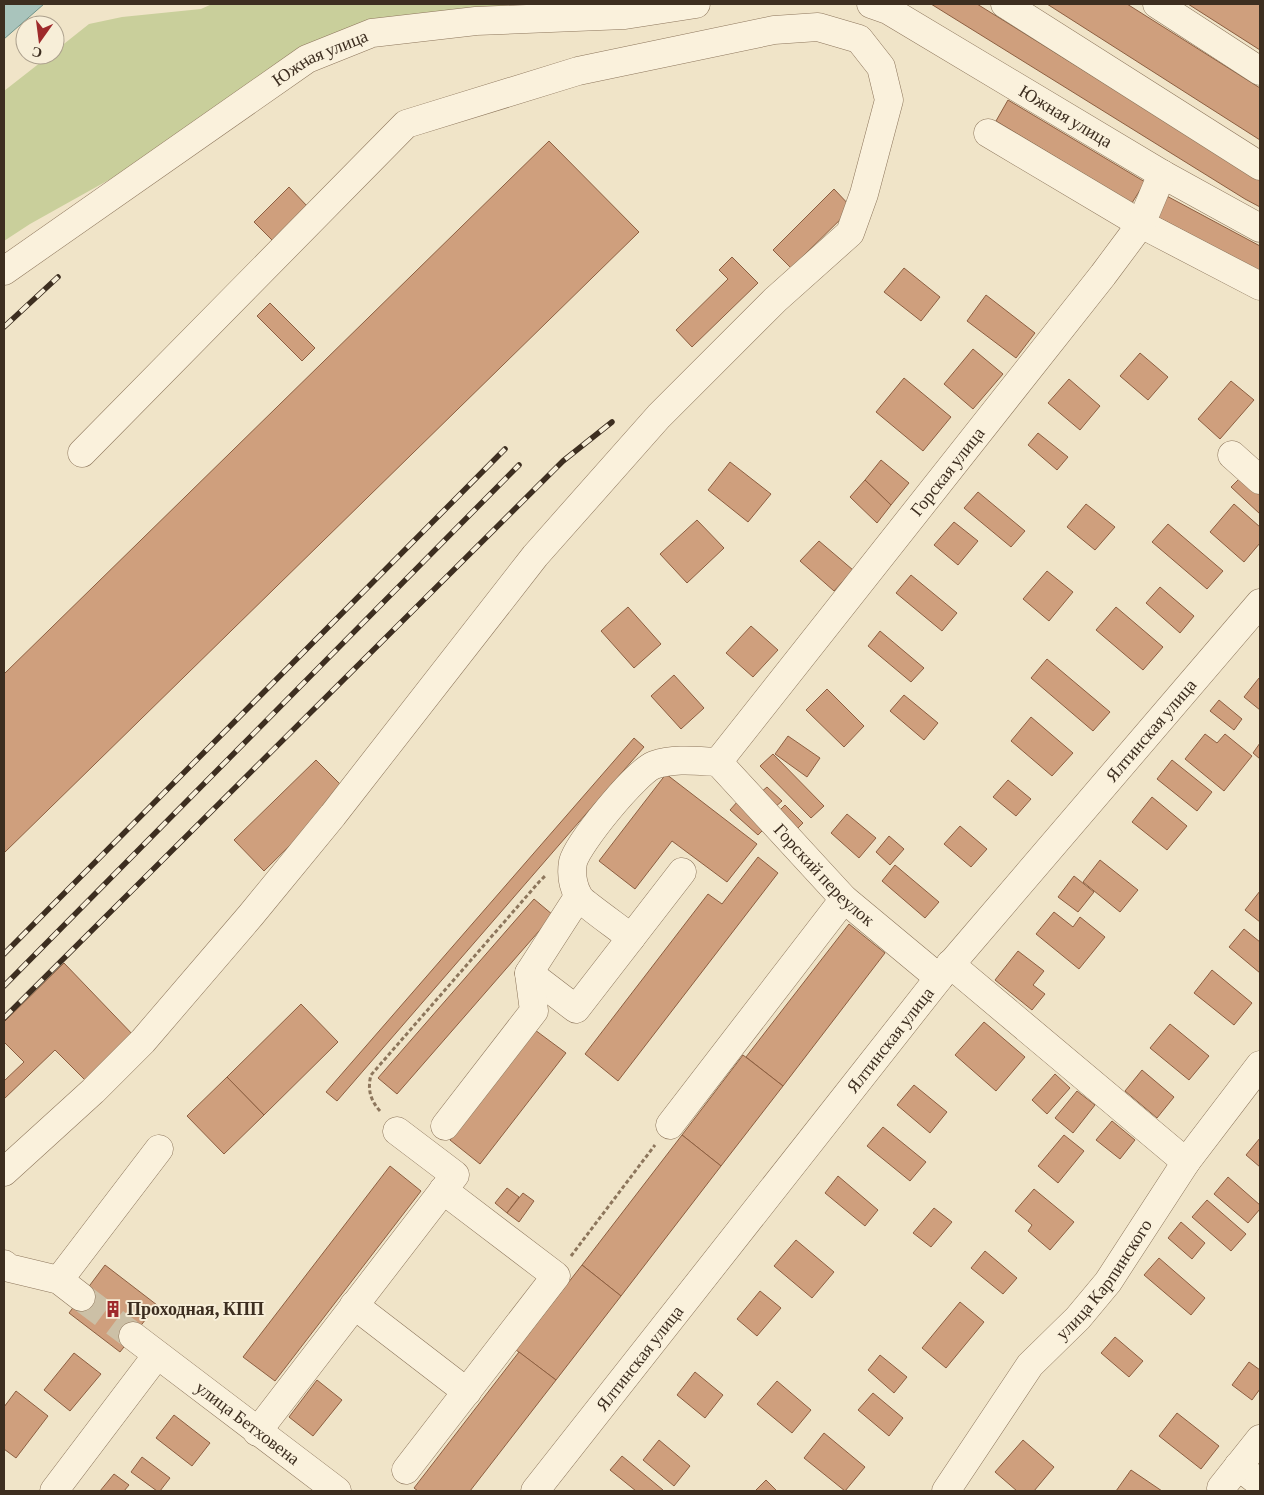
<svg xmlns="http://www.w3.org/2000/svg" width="1264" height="1495" font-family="'Crimson Pro',serif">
<rect width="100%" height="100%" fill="#f0e4c8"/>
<!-- green -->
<polygon fill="#c9cf9b" points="212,4 545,4 546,6 360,29 173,144 30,224 4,241 4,91 50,55 55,55 55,51 89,24 122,17 201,9"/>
<!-- water -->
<polygon fill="#a9c4bc" stroke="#6f938a" points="4,4 44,4 4,39"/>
<!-- building -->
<g fill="#cf9f7d" stroke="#8d5f41">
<polygon points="931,4 977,4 1260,180 1260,207 1245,199"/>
<polygon points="1047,4 1127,4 1260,88 1260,140"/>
<polygon points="1188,4 1260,4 1260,50"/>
<polygon points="1008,100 1145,182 1132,203 996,121"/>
<polygon points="549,141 639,232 4,853 4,674"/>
<polygon points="289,187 308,207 273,241 254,222"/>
<polygon points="834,189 852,208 791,268 773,250"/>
<polygon points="1163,194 1260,246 1260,271 1152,214"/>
<polygon points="732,257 758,283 692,347 676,330 728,279 719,270"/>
<polygon points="904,268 940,297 921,321 884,292"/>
<polygon points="986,295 1035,333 1016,358 967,321"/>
<polygon points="270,303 315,348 302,361 257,316"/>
<polygon points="973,349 1003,374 973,409 944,384"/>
<polygon points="1140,353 1168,377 1148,400 1120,376"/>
<polygon points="904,378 951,417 923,451 876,412"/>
<polygon points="1069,379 1100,406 1080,430 1048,403"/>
<polygon points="1231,381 1254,400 1220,439 1198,419"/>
<polygon points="1038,433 1068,457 1057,470 1028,445"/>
<polygon points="881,460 909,483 891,505 865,480"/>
<polygon points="730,462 771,494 748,522 708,490"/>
<polygon points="1242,476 1260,492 1260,514 1231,487"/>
<polygon points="865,480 891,505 877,523 850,497"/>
<polygon points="978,492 1025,531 1011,547 964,508"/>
<polygon points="1086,504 1115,527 1095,550 1067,527"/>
<polygon points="1234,504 1260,527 1260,543 1244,562 1210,532"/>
<polygon points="697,520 724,548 687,583 660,554"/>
<polygon points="954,522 978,541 958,565 934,545"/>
<polygon points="1168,524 1223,571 1207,589 1152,542"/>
<polygon points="819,541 853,570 834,591 800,561"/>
<polygon points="1047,571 1073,592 1049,621 1023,599"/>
<polygon points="911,575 957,613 942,631 896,593"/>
<polygon points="1160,587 1194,616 1180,633 1146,603"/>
<polygon points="628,607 661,644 634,668 601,631"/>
<polygon points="1116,607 1163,647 1143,670 1096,630"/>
<polygon points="751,626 778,650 753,677 726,653"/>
<polygon points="880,631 924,668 911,682 868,646"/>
<polygon points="1047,659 1110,712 1093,731 1031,678"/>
<polygon points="674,675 704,708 681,729 651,696"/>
<polygon points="1259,678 1260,680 1260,710 1244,697"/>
<polygon points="827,689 864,726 844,747 806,710"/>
<polygon points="904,695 938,723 924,740 890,711"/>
<polygon points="1219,700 1242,719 1234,730 1210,711"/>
<polygon points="1031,717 1073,753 1052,776 1011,741"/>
<polygon points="1205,734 1217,743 1225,734 1252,756 1224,791 1185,759"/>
<polygon points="788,736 820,758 807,777 775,754"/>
<polygon points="634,738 644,747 337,1101 326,1092"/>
<polygon points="1260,743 1260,759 1253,753"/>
<polygon points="773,754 824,806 811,818 760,766"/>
<polygon points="316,760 346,790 264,871 234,840"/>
<polygon points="1172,760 1212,792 1197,811 1157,779"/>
<polygon points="666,774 757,844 727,882 672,841 635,889 599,861"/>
<polygon points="1008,780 1031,799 1016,816 993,797"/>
<polygon points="767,787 782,801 774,808 760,793"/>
<polygon points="1152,797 1187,826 1167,850 1132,822"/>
<polygon points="738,801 766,827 758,835 730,810"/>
<polygon points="785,805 803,823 796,830 778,812"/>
<polygon points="847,814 876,838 859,858 831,833"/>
<polygon points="960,826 987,849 971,867 944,844"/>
<polygon points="889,836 904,849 890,865 876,852"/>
<polygon points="758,857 778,873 618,1081 585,1054 708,894 722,904"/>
<polygon points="1100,860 1138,890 1120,912 1083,882"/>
<polygon points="895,865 939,902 925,918 882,881"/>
<polygon points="1074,876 1094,892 1078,912 1058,897"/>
<polygon points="1260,891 1260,922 1245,910"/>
<polygon points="534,899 553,915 397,1094 378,1078"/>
<polygon points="1054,912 1073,927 1080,917 1105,937 1079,969 1036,934"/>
<polygon points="849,924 885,953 783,1086 746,1057"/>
<polygon points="1244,929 1260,942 1260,973 1229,947"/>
<polygon points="1018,951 1044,971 1033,985 1045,994 1032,1010 995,980"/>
<polygon points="64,963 136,1038 89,1084 55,1050 4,1099 4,1081 24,1062 4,1042 4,1022"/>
<polygon points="1212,970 1252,1003 1234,1025 1194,993"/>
<polygon points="301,1004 338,1042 264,1115 227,1077"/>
<polygon points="984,1022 1025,1057 996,1091 955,1055"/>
<polygon points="1170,1024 1209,1056 1189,1080 1150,1048"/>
<polygon points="535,1030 566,1053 480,1164 450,1140"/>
<polygon points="743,1055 783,1086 721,1166 682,1135"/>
<polygon points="1142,1070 1174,1097 1157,1118 1125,1091"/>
<polygon points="1055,1074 1070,1088 1047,1114 1032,1100"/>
<polygon points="227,1077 264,1115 224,1154 187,1116"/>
<polygon points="914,1085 947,1112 930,1133 897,1105"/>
<polygon points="1077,1091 1095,1105 1073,1133 1055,1118"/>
<polygon points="1112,1121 1135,1140 1120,1159 1096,1140"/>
<polygon points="883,1127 926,1162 910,1181 867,1146"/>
<polygon points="682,1135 721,1166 621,1296 582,1265"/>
<polygon points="1064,1135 1084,1151 1058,1183 1038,1166"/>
<polygon points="1260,1138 1260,1167 1246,1155"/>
<polygon points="390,1166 421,1191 275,1381 243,1357"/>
<polygon points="838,1176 878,1210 865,1226 825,1193"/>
<polygon points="1228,1177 1260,1205 1260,1209 1248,1223 1214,1194"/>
<polygon points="507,1188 519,1197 507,1213 495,1203"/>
<polygon points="1034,1189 1074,1222 1050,1250 1028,1231 1032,1225 1015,1211"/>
<polygon points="523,1193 534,1201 519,1222 507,1213"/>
<polygon points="1207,1200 1246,1234 1231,1251 1192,1217"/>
<polygon points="934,1208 952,1222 931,1247 913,1233"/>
<polygon points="1181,1222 1205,1243 1192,1259 1168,1238"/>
<polygon points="796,1240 834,1272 812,1298 774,1266"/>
<polygon points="985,1251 1017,1278 1003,1294 971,1268"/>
<polygon points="1159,1258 1205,1298 1191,1315 1144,1275"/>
<polygon points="105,1265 157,1305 120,1352 69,1313"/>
<polygon points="582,1265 621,1296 556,1380 516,1350"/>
<polygon points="760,1291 781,1308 757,1336 737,1319"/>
<polygon points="960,1302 984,1322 946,1368 922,1348"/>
<polygon points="1115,1337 1143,1361 1129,1377 1101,1353"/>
<polygon points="519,1352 556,1380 470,1491 418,1491 414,1488"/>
<polygon points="74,1353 101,1374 70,1411 44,1390"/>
<polygon points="880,1355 907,1377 894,1393 868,1370"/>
<polygon points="1249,1362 1260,1370 1260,1389 1252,1400 1232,1385"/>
<polygon points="695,1372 723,1395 705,1418 677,1395"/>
<polygon points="317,1380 342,1400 313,1436 289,1417"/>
<polygon points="777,1381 811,1410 792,1433 757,1404"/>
<polygon points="16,1391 48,1416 16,1458 4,1449 4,1407"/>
<polygon points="873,1393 903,1418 889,1436 858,1410"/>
<polygon points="1177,1413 1219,1446 1201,1469 1159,1436"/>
<polygon points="174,1415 210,1443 192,1466 156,1438"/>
<polygon points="824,1433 865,1467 845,1491 804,1458"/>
<polygon points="659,1440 690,1466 674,1486 643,1460"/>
<polygon points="1023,1440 1054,1467 1034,1491 1017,1491 995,1472"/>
<polygon points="622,1456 663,1490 662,1491 636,1491 610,1470"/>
<polygon points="142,1457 170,1478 160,1491 157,1491 131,1472"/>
<polygon points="1131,1470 1162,1491 1116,1491"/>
<polygon points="114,1474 129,1485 124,1491 100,1491"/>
<polygon points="766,1480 777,1491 755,1491"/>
</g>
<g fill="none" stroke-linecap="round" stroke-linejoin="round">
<!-- minor-tunnel -->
<polyline stroke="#ccc0a6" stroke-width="28" stroke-dasharray="28 14" stroke-linecap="butt" points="81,1297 133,1336"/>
<!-- minor casing -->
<g stroke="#8d765c" stroke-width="29">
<g id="minor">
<path id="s1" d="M871,4L888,10L1162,174L1260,228"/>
<polyline points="1005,4 1260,166"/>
<polyline points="1157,4 1260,71"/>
<polyline points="988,133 1141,224 1260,286"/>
<path id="s2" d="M4,271L307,59L372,33L476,21L625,15L696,4"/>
<polyline points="1232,455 1260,480"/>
<path id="s3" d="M718,762L1103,275L1141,224L1162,174"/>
<path id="s4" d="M718,762L844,899L939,978"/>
<path d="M631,938C622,930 581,902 578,895C572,884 571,874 573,862C578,843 636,772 654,765C675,758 697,761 718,762"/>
<polyline points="950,964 1186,1162"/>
<polyline points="529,973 576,1009 682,872"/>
<polyline points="670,1125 844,899"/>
<polyline points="445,1126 534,1011 529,973 578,897"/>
<polyline points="4,1172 93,1091 143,1041 251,915 333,815 535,556 659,416 775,300 850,233 864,194 889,100 881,67 859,39 818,27 774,30 578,71 406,124 82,453"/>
<polyline points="4,1264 9,1268 59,1280 81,1297"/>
<polyline points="59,1280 159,1149"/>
<polyline points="354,1305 467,1392"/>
<path id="s5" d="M133,1336L337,1491"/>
<polyline points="257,1432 455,1175 397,1131"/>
<polyline points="1238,1466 1260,1483"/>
<polyline points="406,1470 556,1276 443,1190"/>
<polyline points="1221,1488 1260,1439"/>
<polyline points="54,1491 157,1355"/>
<path id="s6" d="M535,1491L939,978L1260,603"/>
<path id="s7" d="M946,1491L1030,1365L1078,1318L1108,1282L1186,1162L1260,1065"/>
</g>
</g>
<!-- path -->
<g stroke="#8d765c" stroke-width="3" stroke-dasharray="4 2.5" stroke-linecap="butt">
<path d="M380,1111C371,1101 367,1090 371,1075L539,882L546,875"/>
<polyline points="571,1256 655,1145"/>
</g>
<!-- minor -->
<use href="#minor" stroke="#faf1dc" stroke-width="28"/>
<!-- rail casing -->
<g stroke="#3d2e20" stroke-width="5.5">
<g id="rail">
<polyline points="4,327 58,277"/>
<polyline points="4,954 505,449"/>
<polyline points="4,986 519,465"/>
<polyline points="4,1018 563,461 612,422"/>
</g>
</g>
<!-- rail -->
<use href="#rail" stroke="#f7eed8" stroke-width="4" stroke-dasharray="11" stroke-linecap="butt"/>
</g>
<!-- icons -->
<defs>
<g id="building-bare" transform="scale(1.35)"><path d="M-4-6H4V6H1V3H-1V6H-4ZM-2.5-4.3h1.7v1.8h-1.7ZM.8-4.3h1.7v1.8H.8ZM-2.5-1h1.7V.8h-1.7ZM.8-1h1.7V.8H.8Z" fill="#9e2a2b" stroke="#f7eed8" stroke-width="2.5" paint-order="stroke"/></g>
</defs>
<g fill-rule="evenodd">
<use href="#building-bare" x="113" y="1309"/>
</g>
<g text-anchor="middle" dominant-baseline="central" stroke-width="4" stroke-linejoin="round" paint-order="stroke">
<!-- street labels -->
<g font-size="18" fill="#3d2e20" stroke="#f7eed8">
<text stroke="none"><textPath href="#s2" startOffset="382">Южная улица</textPath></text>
<text stroke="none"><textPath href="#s1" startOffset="225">Южная улица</textPath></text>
<text stroke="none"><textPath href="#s3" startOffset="370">Горская улица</textPath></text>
<text stroke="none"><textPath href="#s6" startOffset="979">Ялтинская улица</textPath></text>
<text stroke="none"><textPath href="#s4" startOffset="155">Горский переулок</textPath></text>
<text stroke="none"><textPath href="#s6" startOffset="574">Ялтинская улица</textPath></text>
<text stroke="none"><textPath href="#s7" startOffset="265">улица Карпинского</textPath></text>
<text stroke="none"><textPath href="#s6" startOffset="169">Ялтинская улица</textPath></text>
<text stroke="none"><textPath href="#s5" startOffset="144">улица Бетховена</textPath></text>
</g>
<!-- poi labels -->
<g font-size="18" font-weight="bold" fill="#3d2e20" stroke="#f7eed8" text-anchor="start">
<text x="127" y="1309">Проходная, КПП</text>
</g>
</g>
<!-- border -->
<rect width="1264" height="1495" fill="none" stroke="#3d2e20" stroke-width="10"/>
<!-- north arrow -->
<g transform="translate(40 40) rotate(194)"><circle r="24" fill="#f7eed8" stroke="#ada18e"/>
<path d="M0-4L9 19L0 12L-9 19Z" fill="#9e2a2b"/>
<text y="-8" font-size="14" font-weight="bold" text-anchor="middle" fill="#3d2e20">С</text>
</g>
</svg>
